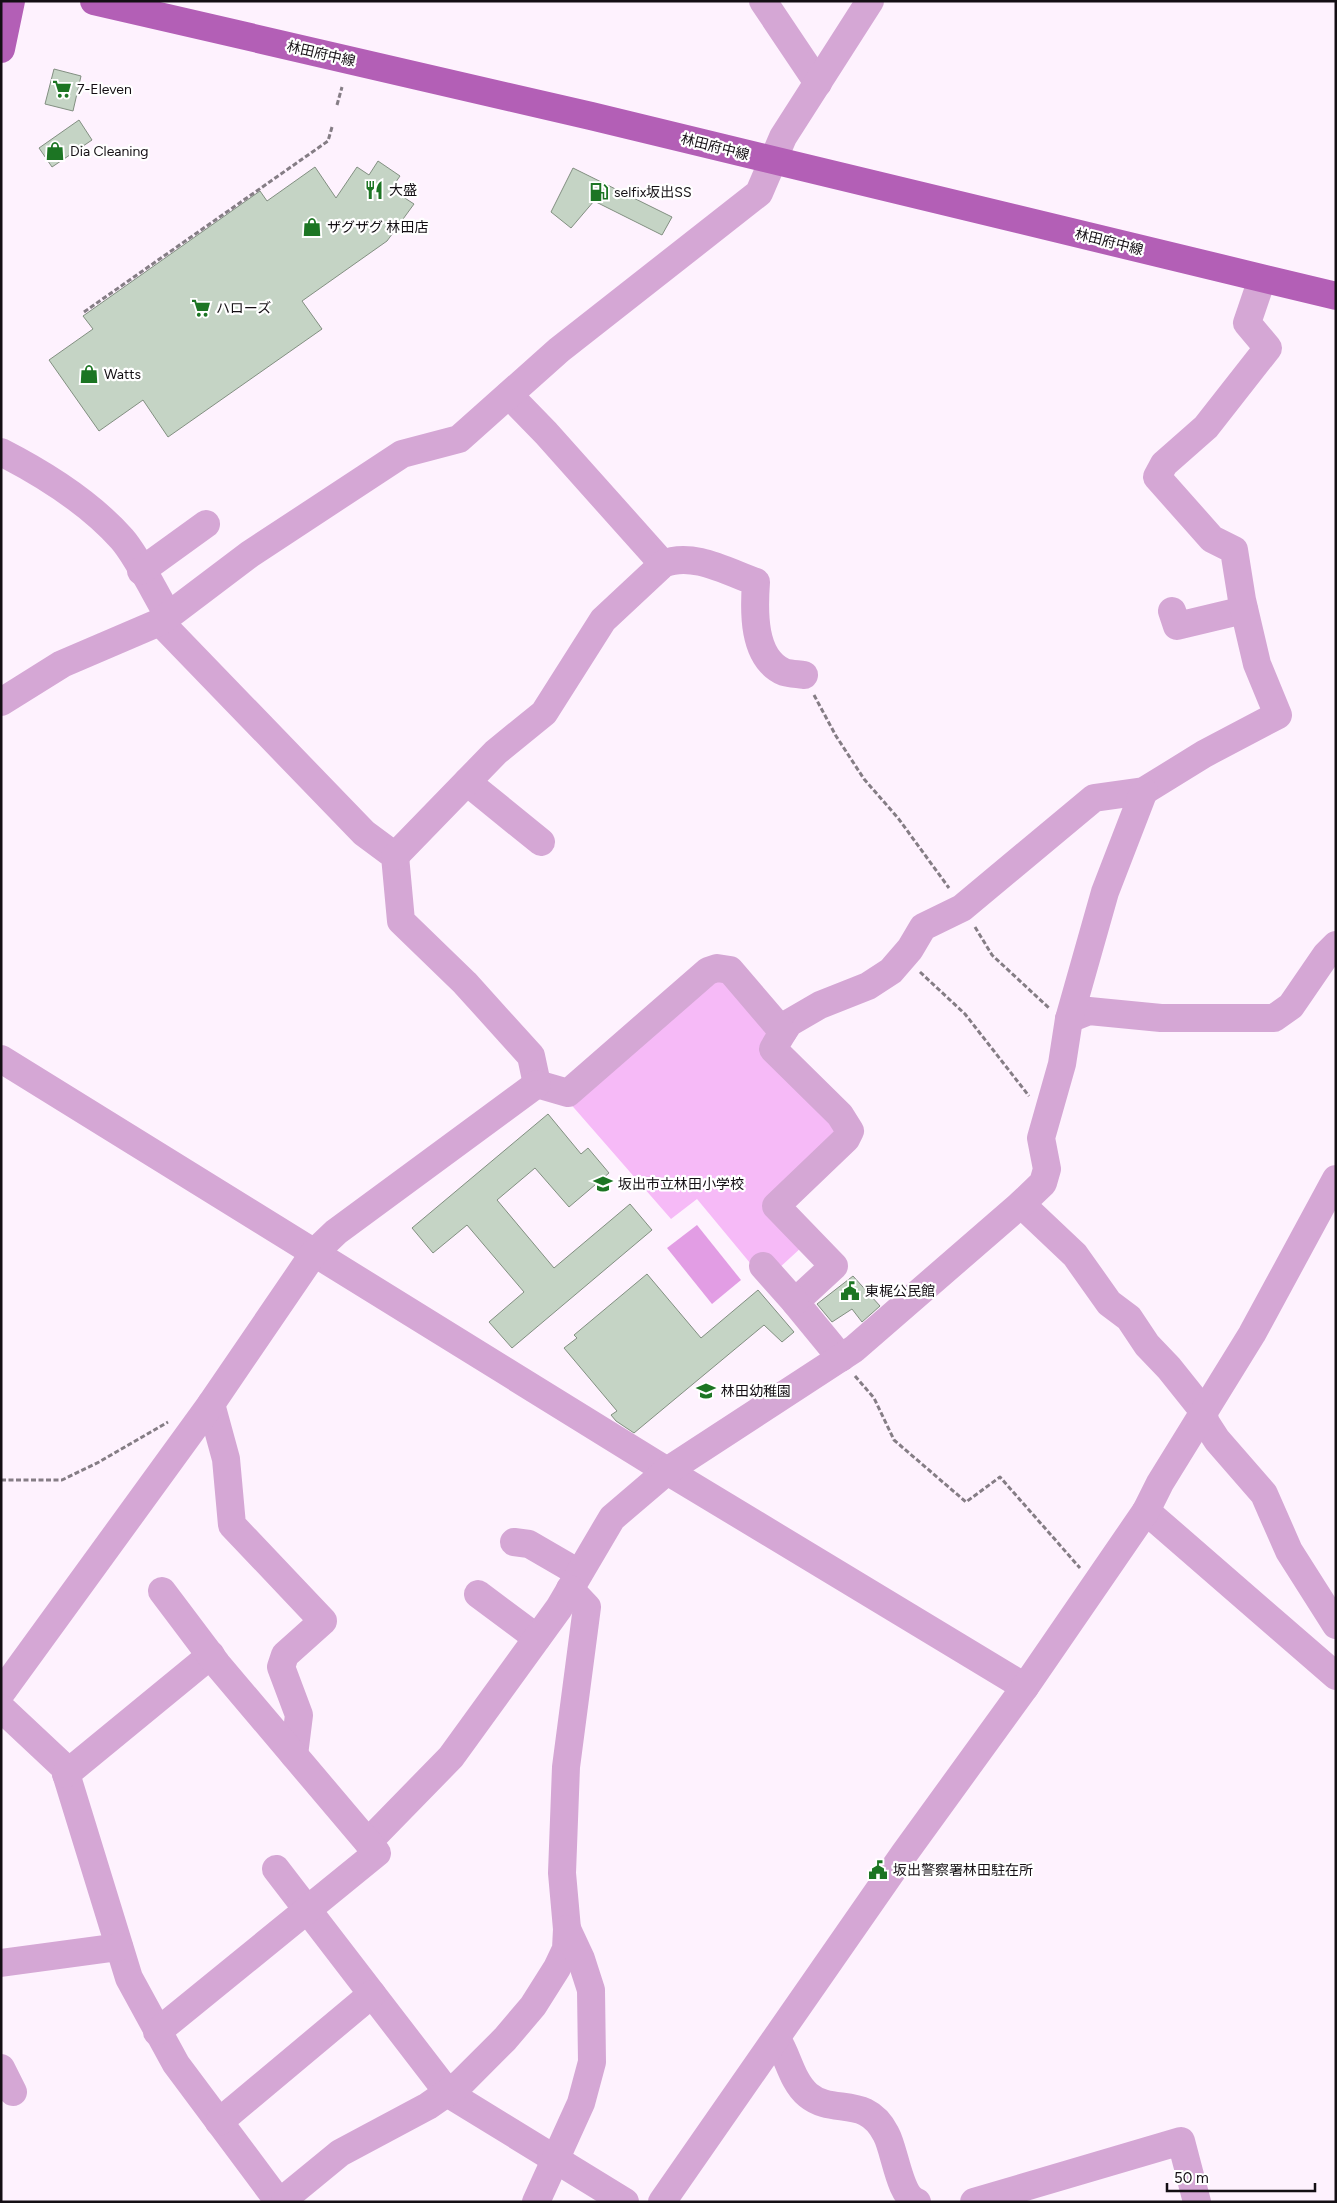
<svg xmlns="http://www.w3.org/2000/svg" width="1337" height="2203" font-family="Figtree,'Noto Sans JP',sans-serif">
<rect width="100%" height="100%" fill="#fef2fe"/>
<!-- green -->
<polygon fill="#f6baf7" points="713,975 727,976 837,1118 835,1137 764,1205 803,1246 765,1281 697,1199 671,1219 568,1101"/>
<!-- water -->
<polygon fill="#e29de4" points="697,1225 741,1280 712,1304 667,1248"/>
<!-- building -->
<g fill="#c5d4c5" stroke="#828f81">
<polygon points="54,69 81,76 73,111 45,104"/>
<polygon points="79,120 92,140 52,167 39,148"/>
<polygon points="378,161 400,176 391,189 414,204 387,241 302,301 322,329 168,437 143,400 99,431 49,360 93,329 83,316 260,191 267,201 315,167 336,198 357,167 369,175"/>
<polygon points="573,168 672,217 662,235 594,201 571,228 551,212"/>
<polygon points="548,1114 581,1154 588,1148 609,1173 569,1207 535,1168 497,1200 554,1268 630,1204 652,1230 512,1348 489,1322 524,1292 467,1225 433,1253 412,1228"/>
<polygon points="647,1274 701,1338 758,1290 794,1332 782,1342 764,1325 634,1433 616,1421 611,1415 617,1411 564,1348 577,1338 574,1335"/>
<polygon points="853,1276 880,1306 862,1322 852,1309 832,1322 817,1304"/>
</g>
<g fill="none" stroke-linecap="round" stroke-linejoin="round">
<!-- path -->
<g stroke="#857d85" stroke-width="3" stroke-dasharray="5 2.5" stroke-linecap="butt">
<polyline points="337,105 342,87"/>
<polyline points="84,312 328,141 332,127"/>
<polyline points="814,695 836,736 864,779 898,818 949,888"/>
<polyline points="975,927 992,955 1049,1008"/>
<polyline points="920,972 965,1014 1029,1096"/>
<polyline points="855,1376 874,1398 894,1440 966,1502 1000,1477 1080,1568"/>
<polyline points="1,1480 62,1480 99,1462 168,1422"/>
</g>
<!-- minor -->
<g stroke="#d5a7d5" stroke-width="28">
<polyline points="763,1 818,83"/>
<polyline points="509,395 546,433 663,564"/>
<path d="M1,452C44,474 90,503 122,539C137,556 156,595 168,615"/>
<polyline points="141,571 206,524"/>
<polyline points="1172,611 1177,626 1244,610"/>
<polyline points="160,622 364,833 395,856 401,921 465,983 531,1056 537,1084"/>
<polyline points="1,702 62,664 160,622 250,554 402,454 459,439 559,350 759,193 783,137 870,1"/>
<polyline points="467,782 541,842"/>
<path d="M395,856L496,752L544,713L603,620L663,564C692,551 728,572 756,582C754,610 752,658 784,672C790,674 798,674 804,675"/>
<polyline points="1069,1019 1089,1011 1161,1018 1274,1018 1291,1006 1326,955 1336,945"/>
<polyline points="783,1032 789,1023 820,1005 868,986 891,971 910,949 923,927 962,908 1094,798 1144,791 1204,754 1278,715 1257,664 1242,600 1234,550 1212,539 1157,477 1164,464 1206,427 1268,348 1247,323 1262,279"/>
<polyline points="1,1059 654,1463 1025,1687"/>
<polyline points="537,1084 568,1093 708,971 717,968 730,970 783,1032 773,1049 840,1115 850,1131 846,1139 776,1206 834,1266 795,1302 841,1358"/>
<polyline points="1021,1204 1075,1255 1109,1303 1129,1318 1147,1345 1169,1368 1201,1408 1206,1423 1217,1440 1264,1494 1289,1551 1336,1625"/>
<polyline points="763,1266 795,1302"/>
<polyline points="211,1404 226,1459 232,1525 323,1621 285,1655 281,1667 299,1715 294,1755"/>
<polyline points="1146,1511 1336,1676"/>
<polyline points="514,1542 529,1544 579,1573"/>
<polyline points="478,1594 537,1638"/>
<polyline points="1,1693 211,1404 314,1253 336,1232 537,1084"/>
<polyline points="1,1708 64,1767 129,1978 176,2064 279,2202"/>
<polyline points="66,1774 211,1655"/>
<polyline points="368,1842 451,1757 559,1608 612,1518 667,1471 854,1349 1021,1204 1043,1183 1047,1169 1041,1138 1062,1064 1069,1019 1105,892 1144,791"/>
<polyline points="276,1869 449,2094 625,2202"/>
<polyline points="1,1963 119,1947"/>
<polyline points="157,2032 377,1853 217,1664 162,1591"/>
<path d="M777,2039C788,2056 792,2082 808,2095C833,2116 866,2094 886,2134C895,2150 899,2196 917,2202"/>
<polyline points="1,2068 13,2092"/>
<polyline points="219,2122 372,1994"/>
<polyline points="285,2202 290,2194 340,2153 428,2106 461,2083 505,2039 533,2006 557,1968 566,1949 567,1929 562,1873 566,1767 587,1607 570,1589"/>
<polyline points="536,2202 581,2103 592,2062 591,1990 581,1959 567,1929"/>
<polyline points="662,2202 904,1854 1025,1687 1146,1511 1160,1483 1252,1334 1336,1179"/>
<polyline points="974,2202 1181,2141 1197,2202"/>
</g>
<!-- major -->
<g stroke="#b35fb6" stroke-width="28">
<polyline points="94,1 591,116 1336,296"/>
<polyline points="1,49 11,1"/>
</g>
</g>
<!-- icons -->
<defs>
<g id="supermarket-bare" transform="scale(1.5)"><path d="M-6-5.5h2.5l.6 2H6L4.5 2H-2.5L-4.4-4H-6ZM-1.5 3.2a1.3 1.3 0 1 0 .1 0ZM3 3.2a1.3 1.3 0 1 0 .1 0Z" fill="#1c7523" stroke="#fff" stroke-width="2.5" paint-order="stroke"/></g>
<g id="shop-bare" transform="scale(1.5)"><path d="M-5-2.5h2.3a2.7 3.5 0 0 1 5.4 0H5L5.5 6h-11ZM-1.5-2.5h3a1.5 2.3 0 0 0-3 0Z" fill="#1c7523" stroke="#fff" stroke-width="2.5" paint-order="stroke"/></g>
<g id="restaurant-bare" transform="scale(1.5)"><path d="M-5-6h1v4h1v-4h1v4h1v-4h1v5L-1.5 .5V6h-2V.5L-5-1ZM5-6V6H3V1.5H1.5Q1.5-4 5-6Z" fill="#1c7523" stroke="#fff" stroke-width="2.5" paint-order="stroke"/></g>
<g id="fuel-bare" transform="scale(1.5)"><path d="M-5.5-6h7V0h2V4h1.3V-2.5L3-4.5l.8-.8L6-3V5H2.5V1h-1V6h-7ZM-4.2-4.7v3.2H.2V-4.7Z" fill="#1c7523" stroke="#fff" stroke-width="2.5" paint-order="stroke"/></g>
<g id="school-bare" transform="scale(1.5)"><path d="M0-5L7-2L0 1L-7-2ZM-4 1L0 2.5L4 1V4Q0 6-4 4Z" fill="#1c7523" stroke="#fff" stroke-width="2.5" paint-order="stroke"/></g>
<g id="civic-bare" transform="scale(1.5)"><path d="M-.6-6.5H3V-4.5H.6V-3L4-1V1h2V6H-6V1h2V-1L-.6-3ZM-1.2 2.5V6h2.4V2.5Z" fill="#1c7523" stroke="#fff" stroke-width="2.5" paint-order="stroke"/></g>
</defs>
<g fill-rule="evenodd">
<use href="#supermarket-bare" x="62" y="89"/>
<use href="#shop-bare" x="55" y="151"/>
<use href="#restaurant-bare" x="374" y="190"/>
<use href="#fuel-bare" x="599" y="192"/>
<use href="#shop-bare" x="312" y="227"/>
<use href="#supermarket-bare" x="201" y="308"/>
<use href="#shop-bare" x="89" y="374"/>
<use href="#school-bare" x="603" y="1184"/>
<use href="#civic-bare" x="850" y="1291"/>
<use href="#school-bare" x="706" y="1391"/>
<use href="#civic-bare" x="878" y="1870"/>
</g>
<g text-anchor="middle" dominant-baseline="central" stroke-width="4.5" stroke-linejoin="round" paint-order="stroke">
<!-- street labels -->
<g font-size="14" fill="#140f14" stroke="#fff">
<text transform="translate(321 54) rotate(13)">林田府中線</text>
<text transform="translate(715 147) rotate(14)">林田府中線</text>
<text transform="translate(1109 242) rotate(14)">林田府中線</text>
</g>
<!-- poi labels -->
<g font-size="14" fill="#140f14" stroke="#fff" text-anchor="start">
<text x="77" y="89">7-Eleven</text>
<text x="70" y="151">Dia Cleaning</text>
<text x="389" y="190">大盛</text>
<text x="614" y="192">selfix坂出SS</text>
<text x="327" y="227">ザグザグ 林田店</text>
<text x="216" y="308">ハローズ</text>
<text x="104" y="374">Watts</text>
<text x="618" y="1184">坂出市立林田小学校</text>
<text x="865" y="1291">東梶公民館</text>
<text x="721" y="1391">林田幼稚園</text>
<text x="893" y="1870">坂出警察署林田駐在所</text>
</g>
</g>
<!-- border -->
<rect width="1337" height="2203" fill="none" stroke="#140f14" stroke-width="5"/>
<!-- scale -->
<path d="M1167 2183v8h148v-8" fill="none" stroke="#140f14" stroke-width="2.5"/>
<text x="1174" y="2183" font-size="15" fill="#140f14" stroke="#ffffff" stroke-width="4" paint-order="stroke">50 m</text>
</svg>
